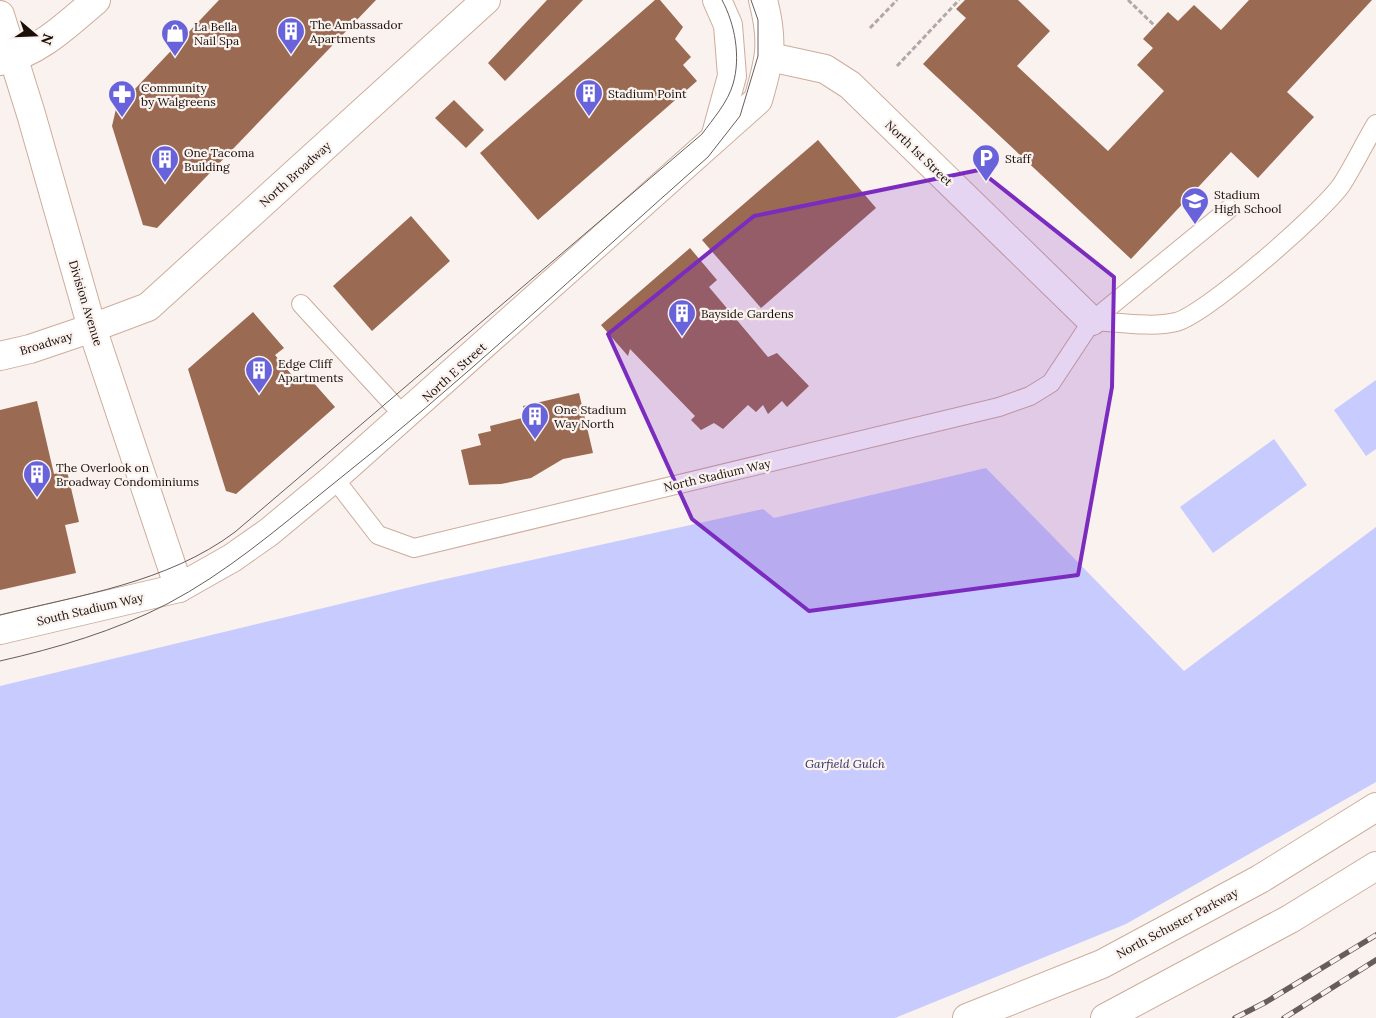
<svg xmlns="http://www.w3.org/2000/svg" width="1376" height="1018" font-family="Lora,serif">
<rect width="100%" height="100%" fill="#faf2ef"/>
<!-- green -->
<g fill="#c7cbfd">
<polygon points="1376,380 1376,449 1366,456 1334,410"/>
<polygon points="1274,439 1307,485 1213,553 1180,507"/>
<polygon points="986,468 1184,671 1376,527 1376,782 1126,924 895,1018 0,1018 0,686 423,584 763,509 774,518"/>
</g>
<!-- building -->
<g fill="#9a6a53">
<polygon points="219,0 376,0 157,228 143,225 112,126 116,109"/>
<polygon points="547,0 583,0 505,81 488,63"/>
<polygon points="655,0 660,0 683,27 675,39 691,57 683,65 697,81 538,220 480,153"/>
<polygon points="965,0 1018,0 1050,31 1017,66 1108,151 1164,91 1137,65 1153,48 1143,39 1168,12 1178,21 1194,5 1221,30 1249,0 1372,0 1287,92 1314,117 1258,178 1231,152 1131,259 923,64 966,18 956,9"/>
<polygon points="454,100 484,130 466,148 435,118"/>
<polygon points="818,140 876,208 761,308 702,240"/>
<polygon points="411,216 450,261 372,331 333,286"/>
<polygon points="690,248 717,280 709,287 768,357 777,353 809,386 787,407 782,401 768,414 763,405 756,412 748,405 723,429 714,423 701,430 691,420 695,416 630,349 628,356 601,325"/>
<polygon points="253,312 284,348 275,355 297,381 305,373 335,407 236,494 226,491 188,369"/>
<polygon points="579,393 593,453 563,459 531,478 501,484 469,485 461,450 481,445 478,434 491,431 490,426 526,417 523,406"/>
<polygon points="37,401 54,474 67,471 79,522 65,525 76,573 0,590 0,410"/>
</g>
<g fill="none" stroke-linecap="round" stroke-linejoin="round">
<!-- lane casing -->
<g stroke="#ceac9b" stroke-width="20">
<g id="lane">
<polyline points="301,304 404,416"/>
<path d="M1092,321C1116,322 1152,328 1176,322C1205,315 1324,211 1342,184C1354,165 1364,144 1376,124"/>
<polyline points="334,478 378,535 414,548 999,407 1030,396 1051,383 1092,321 1229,209"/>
</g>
</g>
<!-- street casing -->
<g stroke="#ceac9b" stroke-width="30">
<g id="street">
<polyline points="770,57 825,69 850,85 1092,321"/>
<polyline points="92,328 148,307 486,0"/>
</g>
</g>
<!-- secondary casing -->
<g stroke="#ceac9b" stroke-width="30">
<g id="secondary">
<polyline points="0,15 31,114 92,328 179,588"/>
<path d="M0,61C37,54 68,24 96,0"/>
<polyline points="715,138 732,76 728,25 717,0"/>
<polyline points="0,356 30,349 92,328"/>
<path d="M0,630L179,588L232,558L269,532L334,478L758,100C770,59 774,42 763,0"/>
</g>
</g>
<!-- highway casing -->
<g stroke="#ceac9b" stroke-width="30">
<g id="highway">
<polyline points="967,1018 1102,964 1260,879 1376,807"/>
<polyline points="1105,1018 1290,919 1376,866"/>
</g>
</g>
<!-- path -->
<g stroke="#b2a9a6" stroke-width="3" stroke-dasharray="5 2.5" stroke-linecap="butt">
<polyline points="1128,0 1155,26"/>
<polyline points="870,28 897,0"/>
<polyline points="897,66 959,0"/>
</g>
<!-- lane -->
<use href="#lane" stroke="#fff" stroke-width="18"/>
<!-- street -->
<use href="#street" stroke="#fff" stroke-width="28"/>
<!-- secondary -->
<use href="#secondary" stroke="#fff" stroke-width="28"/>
<!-- highway -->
<use href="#highway" stroke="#fff" stroke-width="28"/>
<!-- tram -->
<g stroke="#685e59" stroke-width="1">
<path d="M0,615C80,595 167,583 235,532L702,134C713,119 728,102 733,84C741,57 735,24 722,0"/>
<path d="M0,661C57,648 115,631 167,604C226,573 276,530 328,488C460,384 582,268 708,157L740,116L758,56V20L751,0"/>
</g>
<!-- rail casing -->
<g stroke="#685e59" stroke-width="5.5">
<g id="rail">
<polyline points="1235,1018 1266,1002 1376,935"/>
<polyline points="1284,1018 1376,960"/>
</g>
</g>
<!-- rail -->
<use href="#rail" stroke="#faf2ef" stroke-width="4" stroke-dasharray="11" stroke-linecap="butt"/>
</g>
<!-- marked area -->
<path fill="#7b2cbf" fill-opacity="0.2" stroke="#7b2cbf" stroke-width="4" stroke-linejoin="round" d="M979,170L1114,277L1112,387L1078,575L809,611L692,519L608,334L754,216Z"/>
<!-- icons -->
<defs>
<g id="building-pin" transform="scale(1.4375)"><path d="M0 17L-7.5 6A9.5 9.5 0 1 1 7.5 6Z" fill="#6862db" stroke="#faf2ef"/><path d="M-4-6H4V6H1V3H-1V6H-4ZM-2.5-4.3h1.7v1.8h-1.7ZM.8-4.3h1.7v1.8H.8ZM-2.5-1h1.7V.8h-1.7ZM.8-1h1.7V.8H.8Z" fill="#fff"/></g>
<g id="shop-pin" transform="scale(1.4375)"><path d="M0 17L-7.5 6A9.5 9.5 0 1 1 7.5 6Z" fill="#6862db" stroke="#faf2ef"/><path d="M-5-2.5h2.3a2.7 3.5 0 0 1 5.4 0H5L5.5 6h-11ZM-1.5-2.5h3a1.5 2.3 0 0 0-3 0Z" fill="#fff"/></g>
<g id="pharmacy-pin" transform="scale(1.4375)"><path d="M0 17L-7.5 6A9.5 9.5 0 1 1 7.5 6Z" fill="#6862db" stroke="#faf2ef"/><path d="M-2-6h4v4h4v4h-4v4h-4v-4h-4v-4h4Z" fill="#fff"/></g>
<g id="parking-pin" transform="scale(1.4375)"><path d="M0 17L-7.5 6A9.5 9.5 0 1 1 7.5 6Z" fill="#6862db" stroke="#faf2ef"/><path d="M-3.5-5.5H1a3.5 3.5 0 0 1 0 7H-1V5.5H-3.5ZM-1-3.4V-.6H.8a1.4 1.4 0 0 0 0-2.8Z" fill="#fff"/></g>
<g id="school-pin" transform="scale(1.4375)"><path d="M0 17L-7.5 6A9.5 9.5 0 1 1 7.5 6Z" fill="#6862db" stroke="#faf2ef"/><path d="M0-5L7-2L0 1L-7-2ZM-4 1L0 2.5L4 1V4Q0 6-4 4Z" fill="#fff"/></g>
</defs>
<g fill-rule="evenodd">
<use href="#building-pin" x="291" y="31"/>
<use href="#shop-pin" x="175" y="33"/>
<use href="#building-pin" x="589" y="93"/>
<use href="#pharmacy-pin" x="122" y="94"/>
<use href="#parking-pin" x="986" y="158"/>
<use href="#building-pin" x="165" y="159"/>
<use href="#school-pin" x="1195" y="201"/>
<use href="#building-pin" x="682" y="313"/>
<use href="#building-pin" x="259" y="370"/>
<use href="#building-pin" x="535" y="416"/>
<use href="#building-pin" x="37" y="474"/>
</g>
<g text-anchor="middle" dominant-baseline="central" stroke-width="4.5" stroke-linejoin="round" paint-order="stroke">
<!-- poi labels -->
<g font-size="12" fill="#190e08" stroke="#faf2ef" text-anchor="start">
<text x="310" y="24">The Ambassador<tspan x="310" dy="14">Apartments</tspan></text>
<text x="194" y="26">La Bella<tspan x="194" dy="14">Nail Spa</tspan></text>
<text x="141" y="87">Community<tspan x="141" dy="14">by Walgreens</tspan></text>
<text x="608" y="93">Stadium Point</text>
<text x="184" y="152">One Tacoma<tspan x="184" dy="14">Building</tspan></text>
<text x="1005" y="158">Staff</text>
<text x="1214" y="194">Stadium<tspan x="1214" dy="14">High School</tspan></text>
<text x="701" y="313">Bayside Gardens</text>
<text x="278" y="363">Edge Cliff<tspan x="278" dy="14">Apartments</tspan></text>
<text x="554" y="409">One Stadium<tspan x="554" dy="14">Way North</tspan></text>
<text x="56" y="467">The Overlook on<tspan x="56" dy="14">Broadway Condominiums</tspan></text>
</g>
<!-- street labels -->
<g font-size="12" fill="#190e08" stroke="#faf2ef">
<text transform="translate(919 153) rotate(44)">North 1st Street</text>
<text transform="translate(295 174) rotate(-42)">North Broadway</text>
<text transform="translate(86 303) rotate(73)">Division Avenue</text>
<text transform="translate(46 343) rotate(-17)">Broadway</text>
<text transform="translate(454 372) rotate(-42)">North E Street</text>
<text transform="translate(717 475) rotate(-13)">North Stadium Way</text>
<text transform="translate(90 609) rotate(-13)">South Stadium Way</text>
<text transform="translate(1177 923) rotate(-28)">North Schuster Parkway</text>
</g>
<!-- park labels -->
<g font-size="12" font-style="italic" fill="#2d2b66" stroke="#faf2ef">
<text x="845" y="763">Garfield Gulch</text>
</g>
</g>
<!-- north arrow -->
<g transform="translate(35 35) rotate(109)" stroke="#faf2ef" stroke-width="4" paint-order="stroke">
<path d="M0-4L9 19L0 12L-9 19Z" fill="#190e08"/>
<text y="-8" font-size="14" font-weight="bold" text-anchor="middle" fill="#190e08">N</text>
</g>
</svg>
